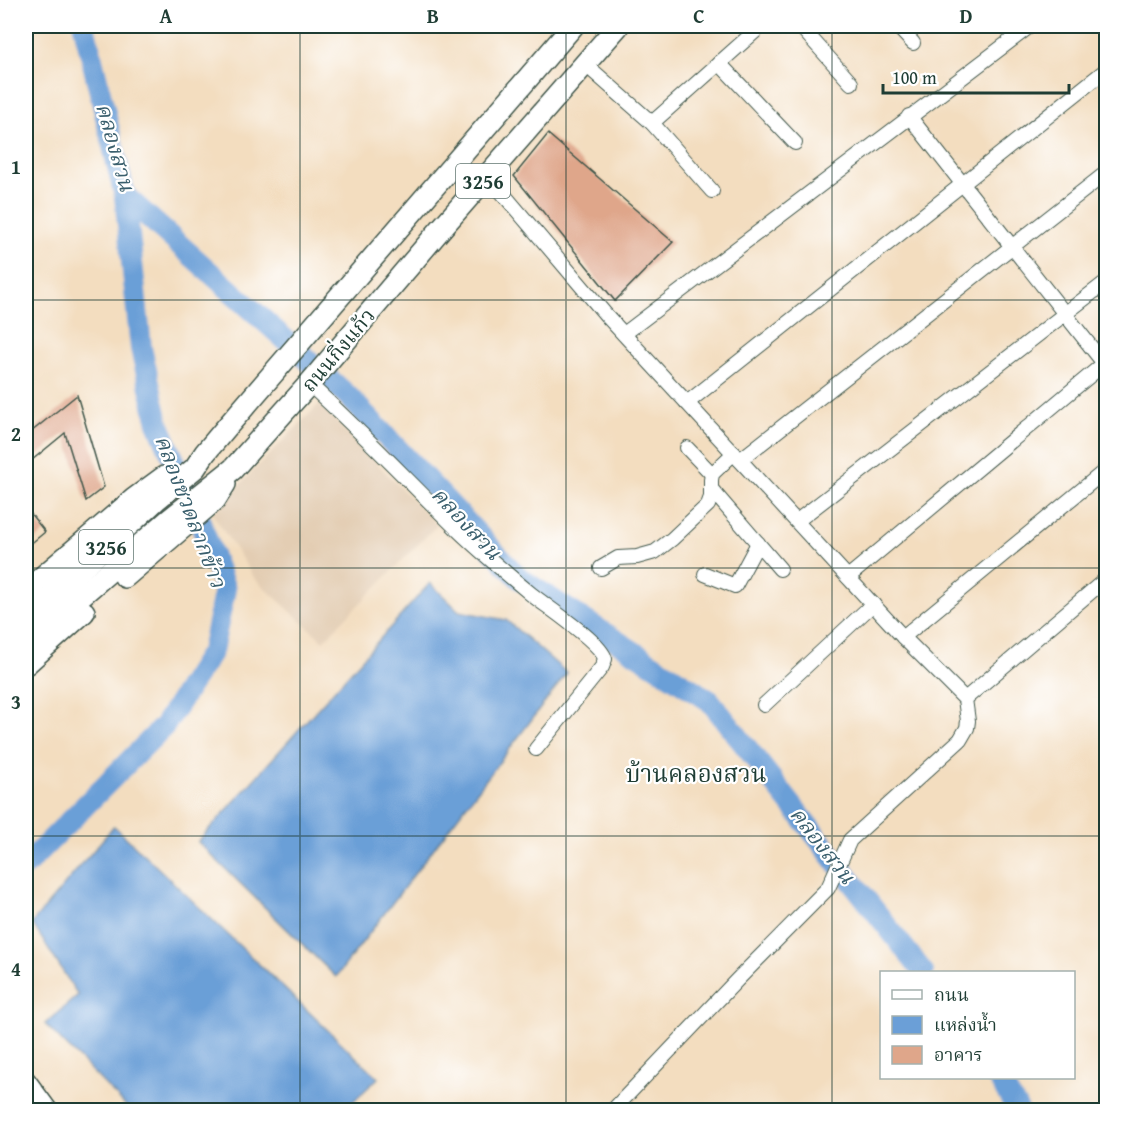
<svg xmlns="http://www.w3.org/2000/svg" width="1132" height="1136" font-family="'Gentium Book Plus','Noto Serif Thai',serif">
<rect width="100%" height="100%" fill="#fff"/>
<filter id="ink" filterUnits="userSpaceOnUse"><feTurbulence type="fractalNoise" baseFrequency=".0167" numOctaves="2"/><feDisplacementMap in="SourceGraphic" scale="12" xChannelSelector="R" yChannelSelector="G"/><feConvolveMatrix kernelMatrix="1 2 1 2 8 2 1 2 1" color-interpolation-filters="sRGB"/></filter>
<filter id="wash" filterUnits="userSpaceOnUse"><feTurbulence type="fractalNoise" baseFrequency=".008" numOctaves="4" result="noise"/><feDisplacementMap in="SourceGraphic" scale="24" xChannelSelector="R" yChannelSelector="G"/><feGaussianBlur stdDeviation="1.35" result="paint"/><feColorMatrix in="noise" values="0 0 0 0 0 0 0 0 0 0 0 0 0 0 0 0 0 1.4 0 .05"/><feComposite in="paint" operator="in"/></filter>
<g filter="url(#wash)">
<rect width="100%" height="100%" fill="#f3ddbf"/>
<!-- built -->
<polygon fill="#e3cdb3" points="319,404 437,525 323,641 255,579 212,513"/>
<!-- water -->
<g fill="#6b9fd7" stroke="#456e86" stroke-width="1.5">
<polygon points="430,583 459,611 506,620 567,673 336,977 198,842"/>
<polygon points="114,826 378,1078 344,1110 130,1110 45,1024 78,995 32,923"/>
</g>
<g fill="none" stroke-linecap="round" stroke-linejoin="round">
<!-- river -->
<g stroke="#6b9fd7" stroke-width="22">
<polyline points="125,196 347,395 519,578 710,701 923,972"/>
<polyline points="26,865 164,726 212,651 225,589 199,519 158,423 141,348 125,196 84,26"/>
<polyline points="998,1078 1018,1110"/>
</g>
</g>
<g id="blocks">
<!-- building -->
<g fill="#dfa68a">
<polygon points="548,134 673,242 615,301 514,176"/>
<polygon points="26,213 30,226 26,230"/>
<polygon points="77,395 104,487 86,501 65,433 26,465 26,436"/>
<polygon points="26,508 45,532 28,546 26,543"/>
</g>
</g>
</g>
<g filter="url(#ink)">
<use href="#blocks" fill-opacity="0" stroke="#3f5549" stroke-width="1.5"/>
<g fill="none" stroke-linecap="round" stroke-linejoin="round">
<!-- minor casing -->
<g stroke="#3f5549" stroke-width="16">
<g id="minor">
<polyline points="800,26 851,83"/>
<polyline points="897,26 913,43"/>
<polyline points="719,63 795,143"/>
<polyline points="585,64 652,123 761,26"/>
<polyline points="909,116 1106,366"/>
<polyline points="652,123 712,191"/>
<polyline points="488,176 606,315 903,637 965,699 968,721 967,728 960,740 850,840 828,888 737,980 613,1110"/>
<polyline points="624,334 1030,26"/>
<path d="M309,384C361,431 409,482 459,531C482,553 507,574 531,594C547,607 601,642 605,659L602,667L536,749"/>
<polyline points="687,403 1106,70"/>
<polyline points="687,448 712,474"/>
<polyline points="740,460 1106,173"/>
<polyline points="712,490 780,569"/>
<polyline points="797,521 1106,282"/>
<polyline points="601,568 618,558 637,557 655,552 672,539 708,505 711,497 711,480 712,474 734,453"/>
<polyline points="705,574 735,586 758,543"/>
<polyline points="848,577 1106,362"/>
<polyline points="903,637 1106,470"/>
<polyline points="965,699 1106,579"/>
<polyline points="764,705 873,604"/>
</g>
</g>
<!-- secondary casing -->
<g stroke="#3f5549" stroke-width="21">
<polyline id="secondary" points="26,1080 48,1110"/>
</g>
<!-- primary casing -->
<g stroke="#3f5549" stroke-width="24">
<g id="primary">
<polyline points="125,577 215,500 225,484"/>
<polyline points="26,591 134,499 164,477"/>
<polyline points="26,617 55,593 156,500 195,468 205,453 226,428 573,26"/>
<polyline points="26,642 67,608 169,520 233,469 309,384 439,231 618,26"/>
<polyline points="26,664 84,612"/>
</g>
</g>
<!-- minor -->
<use href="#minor" stroke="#fff" stroke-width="14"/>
<!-- secondary -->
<use href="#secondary" stroke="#fff" stroke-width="18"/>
<!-- primary -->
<use href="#primary" stroke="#fff" stroke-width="21"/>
</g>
</g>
<!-- grid -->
<path fill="none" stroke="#1f3d34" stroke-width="1.5" stroke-opacity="0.55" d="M300,26V1110M566,26V1110M832,26V1110M26,300H1106M26,568H1106M26,836H1106"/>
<g text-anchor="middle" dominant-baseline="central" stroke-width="4.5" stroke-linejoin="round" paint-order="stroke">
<!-- shield labels -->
<g fill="#fff" stroke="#627771" stroke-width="1.5">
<rect x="456" y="164" width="54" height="34" rx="4.5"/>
<rect x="79" y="530" width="54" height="34" rx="4.5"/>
</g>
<g font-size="20" font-weight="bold" fill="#1f3d34">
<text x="483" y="181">3256</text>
<text x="106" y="547">3256</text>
</g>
<!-- street labels -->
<g font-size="21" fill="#1f3d34" stroke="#fff">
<text transform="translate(338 350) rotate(-50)">ถนนกิ่งแก้ว</text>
</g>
<!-- water labels -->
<g font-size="22" font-style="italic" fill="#3a5f6d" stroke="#fff">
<text transform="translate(116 147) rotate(74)">คลองสวน</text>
<text transform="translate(191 511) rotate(69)">คลองชวดลากข้าว</text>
<text transform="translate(467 523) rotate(47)">คลองสวน</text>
<text transform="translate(823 845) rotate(52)">คลองสวน</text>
</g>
<!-- quarter labels -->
<g font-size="24" fill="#1f3d34" stroke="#fff">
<text x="696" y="773">บ้านคลองสวน</text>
</g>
</g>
<!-- margin -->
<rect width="1132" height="1136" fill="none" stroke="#fff" stroke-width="66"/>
<!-- legend -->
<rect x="880" y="971" width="195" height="108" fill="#ffffff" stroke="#a5b1ae" stroke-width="1.5"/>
<rect x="892" y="990" width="30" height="9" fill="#ffffff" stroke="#a5b1ae" stroke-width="1.5"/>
<text x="934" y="1001" font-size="18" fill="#1f3d34">ถนน</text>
<rect x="892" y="1016" width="30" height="18" fill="#6b9fd7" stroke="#a5b1ae" stroke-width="1.5"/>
<text x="934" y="1031" font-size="18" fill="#1f3d34">แหล่งน้ำ</text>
<rect x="892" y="1046" width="30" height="18" fill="#dfa68a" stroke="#a5b1ae" stroke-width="1.5"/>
<text x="934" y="1061" font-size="18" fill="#1f3d34">อาคาร</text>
<!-- scale -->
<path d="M883 84v9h186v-9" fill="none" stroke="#1f3d34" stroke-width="3"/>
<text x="892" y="84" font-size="18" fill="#1f3d34" stroke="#ffffff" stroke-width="4.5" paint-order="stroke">100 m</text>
<rect x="33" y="33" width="1066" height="1070" fill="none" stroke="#1f3d34" stroke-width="2"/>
<g font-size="20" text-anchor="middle" font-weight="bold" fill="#1f3d34">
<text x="166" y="23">A</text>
<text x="433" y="23">B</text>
<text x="699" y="23">C</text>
<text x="966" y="23">D</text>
<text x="16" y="174">1</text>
<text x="16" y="441">2</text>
<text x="16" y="709">3</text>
<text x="16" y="976">4</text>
</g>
</svg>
